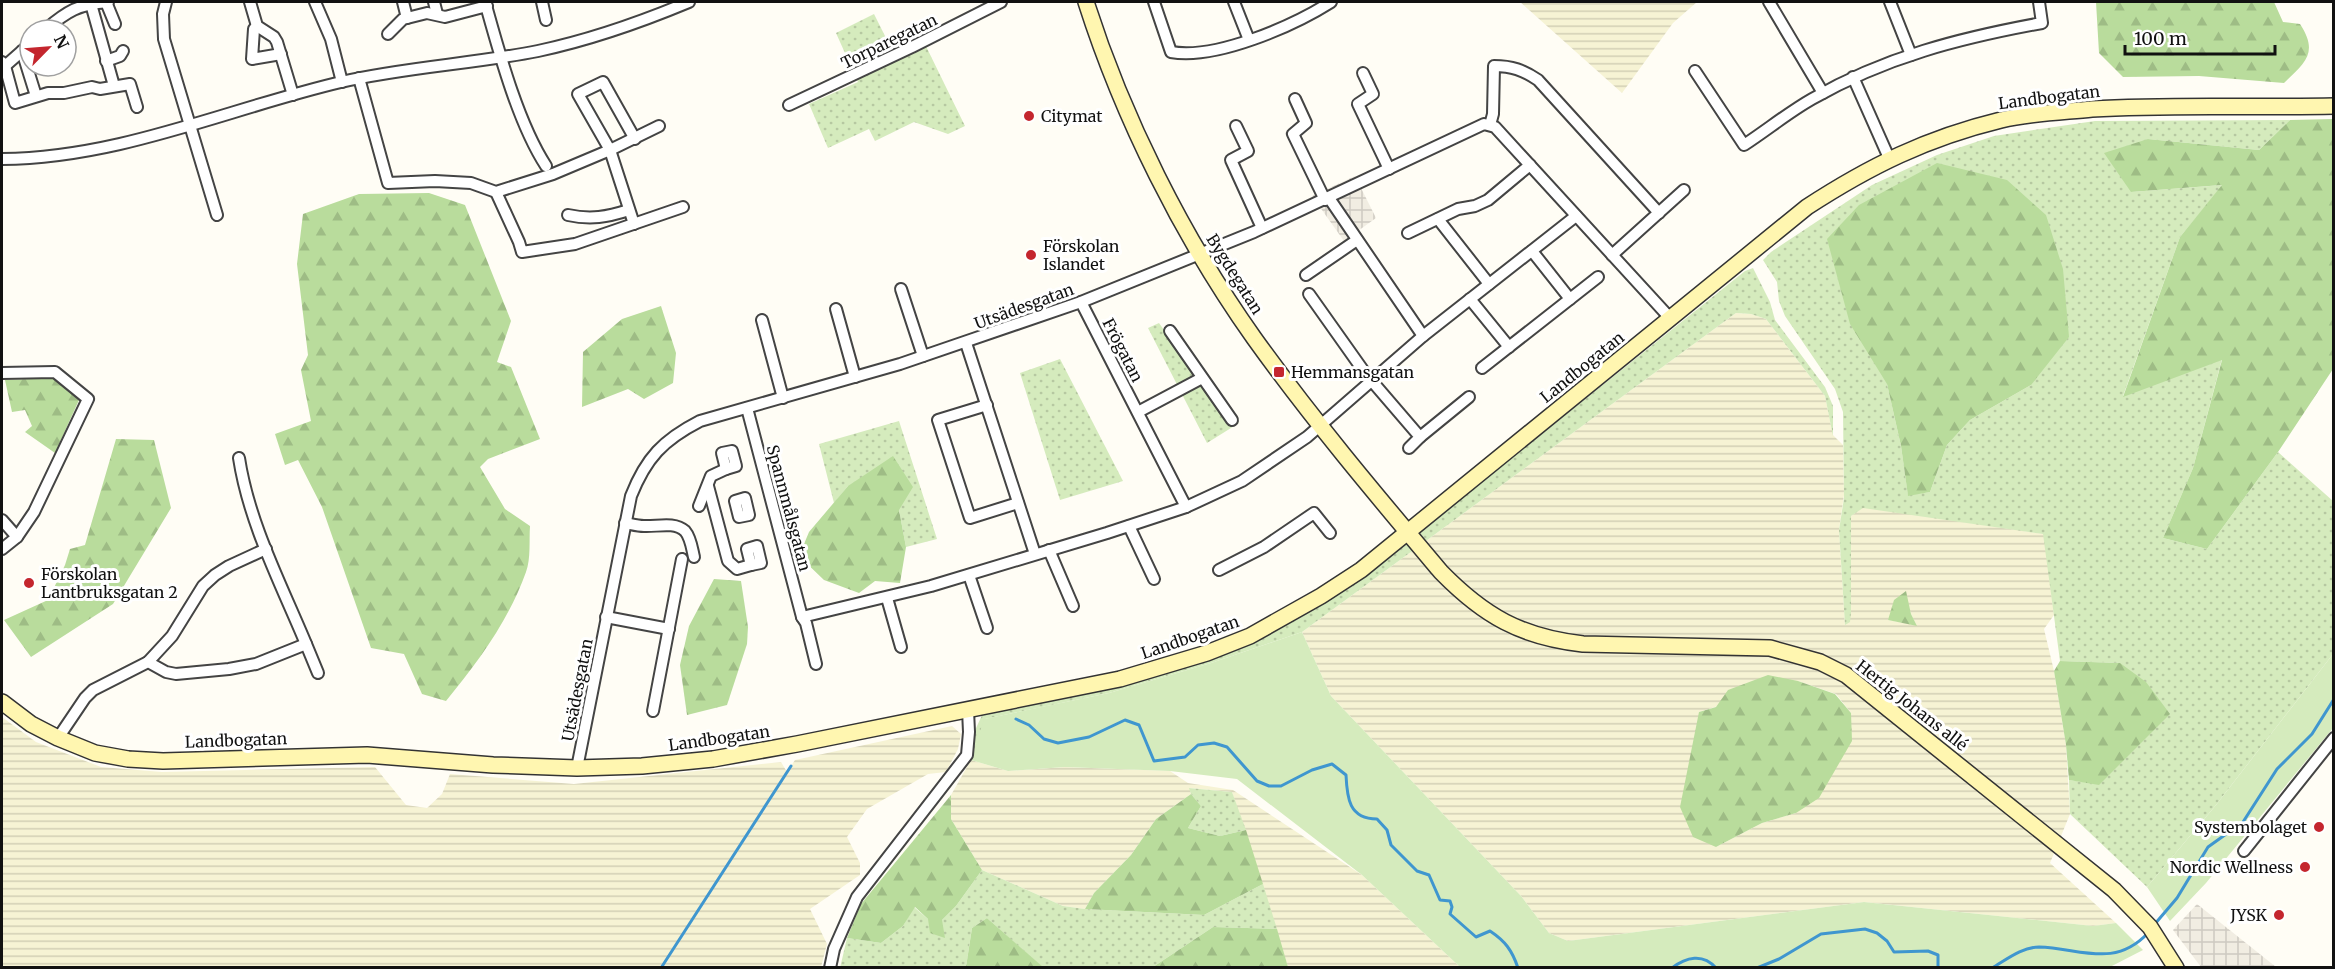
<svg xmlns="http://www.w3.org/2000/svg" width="2335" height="969" font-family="Merriweather,serif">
<defs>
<pattern id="farmland-rules" width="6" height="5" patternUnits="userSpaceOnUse" patternTransform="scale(1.5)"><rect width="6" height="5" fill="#f6f3d4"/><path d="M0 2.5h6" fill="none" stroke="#d2cfb5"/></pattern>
<pattern id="grass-dots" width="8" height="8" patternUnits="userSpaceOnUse" patternTransform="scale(1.5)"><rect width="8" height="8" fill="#d5ebbd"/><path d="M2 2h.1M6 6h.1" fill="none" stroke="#b6c8a1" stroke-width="1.8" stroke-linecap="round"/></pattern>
<pattern id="forest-firs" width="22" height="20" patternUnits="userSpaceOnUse" patternTransform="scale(1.5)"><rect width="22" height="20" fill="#b9dc9c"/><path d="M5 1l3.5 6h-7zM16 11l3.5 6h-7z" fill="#9ebc85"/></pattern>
<pattern id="plaza-grid" width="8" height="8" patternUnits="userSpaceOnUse" patternTransform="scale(1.5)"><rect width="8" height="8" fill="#f1ede2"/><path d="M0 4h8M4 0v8" fill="none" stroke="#cecac1"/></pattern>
</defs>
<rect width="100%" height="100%" fill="#fffdf5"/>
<!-- farmland -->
<g fill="url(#farmland-rules)" fill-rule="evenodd">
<polygon points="1520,2 1697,2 1673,23 1622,93"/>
<path d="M1736,313L1751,314L1766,319L1825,396L1833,435L1843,445L1844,495L1839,530L1845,625L1851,613V516L1863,507L2044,534L2054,615L2044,629L2054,671L2066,745L2070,814L2050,863L2116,923L2093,926L1864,902L1568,941L1549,933L1521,896L1331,696L1302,632ZM1905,592L1911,614L1916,625L1888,620ZM1798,681L1836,694L1851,713L1796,813L1762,823L1716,847L1699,712Z"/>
<polygon points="2,717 36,742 101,767 162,772 375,767 406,805 427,808 442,794 450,774 574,784 781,762 787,772 795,760 952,726 961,734 958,749 946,772 928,774 867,809 847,837 860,863 860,875 810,909 827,944 821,967 2,968"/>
<polygon points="971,760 1008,771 1065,767 1170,771 1188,783 1233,790 1362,875 1460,967 1288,967 1232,792 1190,788 1191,794 1156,819 1131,855 1094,893 1085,909 1063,906 982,870 951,819 951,795"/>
</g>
<!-- grass -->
<g fill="url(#grass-dots)" fill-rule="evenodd">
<polygon points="874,14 892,50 921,36 965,126 948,134 914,122 875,141 869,129 828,148 809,104 858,82 836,33"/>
<path d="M2290,120L2259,150L2148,139L2131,192L2223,185L2180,237L2123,396L2222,359L2193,468L2163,538L2207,549L2278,452L2333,501V654L2216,805L2147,887L2070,814L2069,780L2099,784L2120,663L2060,661L2043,534L1863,508L1851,516V613L1850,622L1845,625L1839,530L1844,498L1843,412L1835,389L1785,316L1779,301L1777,282L1763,260L1771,252L1872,185L1937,155L1994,136L2095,121ZM1887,384L2031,385L1970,420L1947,445L1930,492L1908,495L1901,446Z"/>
<polygon points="1753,268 1770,302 1775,320 1825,387 1833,406 1833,436 1825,396 1766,319 1751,314 1736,313 1302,632 1211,663 1109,693 985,719 971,760 971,739 983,713 1270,629 1348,589 1745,271"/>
<polygon points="1159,323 1230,424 1236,420 1239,423 1207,443 1148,328"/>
<polygon points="1060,359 1123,481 1060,500 1020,373"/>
<polygon points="899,421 937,539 906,547 899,510 848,486 834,503 819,444"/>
<polygon points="1189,788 1232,792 1246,830 1220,836 1188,828 1201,806 1191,794"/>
<polygon points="982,870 1063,906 1085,909 1204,915 1263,884 1277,929 1213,927 1153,967 1043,968 987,918 972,928 966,967 840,968 847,938 881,943 903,926 914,907 928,919 942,920 956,906"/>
</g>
<!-- forest -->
<g fill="url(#forest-firs)">
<path d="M2096,2H2274L2283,22L2300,24C2319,53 2305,63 2284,83L2199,76L2123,77L2099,53Z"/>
<polygon points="2333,119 2333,369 2278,452 2207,549 2163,538 2193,468 2222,360 2123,397 2180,237 2222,185 2131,192 2104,153 2148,139 2259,150 2290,120"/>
<polygon points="1937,163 2007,180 2046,215 2063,269 2069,337 2031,385 1970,420 1947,445 1930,492 1908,496 1901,446 1887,384 1850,324 1827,239 1859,205"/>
<path d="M429,193L465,205L511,321L497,362L511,367L540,439L488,459L480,467L505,509L530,526C529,540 531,559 526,572C509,620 478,662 446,701L422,694L404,654L371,648L322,507L298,460L285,465L275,434L311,421L301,370L308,355L297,264L303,214L359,194Z"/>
<polygon points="661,306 676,353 673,383 644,399 628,389 582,407 583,352 622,319"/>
<polygon points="53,378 79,400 55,453 25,432 32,426 25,410 12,412 5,380"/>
<polygon points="116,439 154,440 171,508 113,604 31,657 4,620 48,600 65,565 70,549 85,545"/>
<polygon points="893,456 913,487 899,510 906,547 900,583 875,581 859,593 824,580 799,556 809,532 848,486"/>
<polygon points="714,579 741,581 748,627 747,644 727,705 687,715 680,665 689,626"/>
<polygon points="1906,591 1911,614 1917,626 1888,620 1894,600"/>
<polygon points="2060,661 2120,663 2146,682 2170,714 2099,785 2069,780 2066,745 2054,671"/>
<polygon points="1768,675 1798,681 1835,694 1851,713 1852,741 1819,798 1796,813 1762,823 1716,847 1693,837 1680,807 1699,712 1716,707 1728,690"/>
<polygon points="1191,794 1201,806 1188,828 1220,836 1246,830 1263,884 1204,915 1085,909 1094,893 1131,855 1156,819"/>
<polygon points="951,795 951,819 982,870 956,906 942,920 945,938 930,933 928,919 915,907 903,926 881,943 847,938 861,904"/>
<polygon points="987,918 1043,967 966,967 972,928"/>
<polygon points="1213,927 1277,929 1288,967 1153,967"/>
</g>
<!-- park -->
<g fill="#d5ebbd">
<polygon points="1302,632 1331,696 1521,896 1549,933 1568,941 1864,902 2093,926 2116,923 2143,950 2108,968 1460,967 1362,875 1237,779 1170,771 1065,767 1008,771 971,760 984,719 1109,693 1211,663"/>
<polygon points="2333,654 2333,728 2206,883 2170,921 2147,887 2216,805"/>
</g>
<!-- plaza -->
<g fill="url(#plaza-grid)">
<polygon points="1355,176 1376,218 1344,241 1312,196"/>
<polygon points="2197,904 2276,967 2201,967 2173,930"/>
</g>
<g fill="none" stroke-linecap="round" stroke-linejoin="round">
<!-- stream -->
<g stroke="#3f96cf" stroke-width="3">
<path d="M1016,719L1029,725L1044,739L1058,743L1089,737L1125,720L1139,725L1154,761L1185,757L1198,745L1214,743L1227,747L1257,781L1269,786H1281L1312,770L1332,764L1346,775C1347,798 1349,819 1377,819L1387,830L1391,845L1417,871L1429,875L1440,900L1450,901L1452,907L1450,914L1476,937L1490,931C1505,941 1512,950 1518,968"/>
<polyline points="2154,925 2177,898 2208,847 2243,822 2277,769 2312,734 2334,699"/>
<polyline points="661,968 791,766"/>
<path d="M1672,968C1686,957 1703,953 1716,968"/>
<polyline points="1757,968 1779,959 1821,934 1865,929 1877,933 1887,941 1894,952 1928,951 1938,955 1938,968"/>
<path d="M1992,968C2006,960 2022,947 2039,947C2080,948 2114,969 2148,933"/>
</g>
<!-- street casing -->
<g stroke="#444" stroke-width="14">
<g id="street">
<polyline points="106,2 115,24"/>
<polyline points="166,2 163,14 164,39 217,215"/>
<polyline points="250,2 257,26 274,37 277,42 293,95"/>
<polyline points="315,2 331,39 342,82"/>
<polyline points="434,2 437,14"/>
<path d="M485,2C499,52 518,123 546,166"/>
<polyline points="542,2 546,20"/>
<path d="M1154,2L1171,52C1216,60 1293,26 1331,2"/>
<polyline points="1234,2 1249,40"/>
<polyline points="1769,2 1823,93"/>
<polyline points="1890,2 1911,55"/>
<polyline points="91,4 114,86"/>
<polyline points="407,18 427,13 445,17 487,6"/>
<polyline points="257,26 254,29 252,59 281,54"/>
<path d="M45,30C67,11 79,4 108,2"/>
<polyline points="388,34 403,19 407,18 403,2"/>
<polyline points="22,51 36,96"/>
<polyline points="106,61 120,56 123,51"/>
<polyline points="2,62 5,66 15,103 48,93 64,93 92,87 100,89 130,84 137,107"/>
<polyline points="5,66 30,44"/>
<path d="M1695,71L1744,145C1767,130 1789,112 1812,99C1885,57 1960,38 2042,23L2039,2"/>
<polyline points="1363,73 1373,94 1358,104 1389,169"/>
<polyline points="1853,77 1889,158"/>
<polyline points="359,78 388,183 435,181 471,183 496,192 553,174 610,150 659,126"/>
<polyline points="1295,99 1306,123 1293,134 1325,200"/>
<polyline points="789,105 912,47 1001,2"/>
<path d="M1490,125L1493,114L1494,66C1512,66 1523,70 1538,80L1659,213"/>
<polyline points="1236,126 1248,151 1231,160 1262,228"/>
<path d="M2,159C120,158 227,109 341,82C406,67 473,64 538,51C590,40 641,22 689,2"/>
<polyline points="496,192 519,242 522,252 575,244 683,207"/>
<polyline points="1329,198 1423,336"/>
<path d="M568,215C591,220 607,217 629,210"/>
<polyline points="1438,219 1489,284"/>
<polyline points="634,224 610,150 578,94 603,82 635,139"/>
<polyline points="1408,233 1458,209 1475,206 1488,200 1530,165"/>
<polyline points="1532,251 1570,299"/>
<polyline points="1612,255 1684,190"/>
<polyline points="1306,275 1357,240"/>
<polyline points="901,289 923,356"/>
<polyline points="1309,294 1365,373 1420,437 1409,448"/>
<polyline points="1470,299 1509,347"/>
<polyline points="1081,302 1186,507"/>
<polyline points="836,309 855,377"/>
<polyline points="762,320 783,398"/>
<polyline points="1170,331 1232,420"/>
<polyline points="966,343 1035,554"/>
<polyline points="1482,368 1598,277"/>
<polyline points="2,373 55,372 88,399 34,512 17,537 2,549"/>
<polyline points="987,405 938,420 970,518 1018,503"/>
<polyline points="747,408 802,617 806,623 816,664"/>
<polyline points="1138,412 1202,378"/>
<polyline points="1420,437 1469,397"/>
<polygon points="732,451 736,466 726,469 722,453"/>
<polyline points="708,486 728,561 737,569 751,565"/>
<polygon points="745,498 749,515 739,517 735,501"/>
<polyline points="699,506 711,476 726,469"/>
<polyline points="2,520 17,537"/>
<path d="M625,523C631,524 637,526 644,526C656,527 674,521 685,531C691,538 692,549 694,557"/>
<polyline points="1129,526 1154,579"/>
<polygon points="757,546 761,563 751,565 747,549"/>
<polyline points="1049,550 1073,606"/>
<polyline points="1219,570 1264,547 1314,513 1330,533"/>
<polyline points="969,575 987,628"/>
<polyline points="887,598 901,647"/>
<polyline points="606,617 669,629"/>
<polyline points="802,617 931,586 1107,533 1186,507 1242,481 1307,437 1423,336 1576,216"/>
<polyline points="306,644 318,673"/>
<polyline points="148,662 172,636 203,586 215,575 229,566 266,549"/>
<polyline points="653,711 682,559"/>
<path d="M58,738L85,698L93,690L148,662L166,672L176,674L229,669L256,664L306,644C281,584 249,523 239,458"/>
<path d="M577,768L631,496C646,458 663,440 700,421L900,364L1081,302L1254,232L1484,124L1495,127L1670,318"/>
<polyline points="2244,851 2334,738"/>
<polyline points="830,968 834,949 857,897 967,755 969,732 968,710"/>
</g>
</g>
<!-- secondary casing -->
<g stroke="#333" stroke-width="18">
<g id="secondary">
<path d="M1086,2C1123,118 1183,238 1254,338C1312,419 1377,496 1441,572C1484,616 1521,637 1583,644L1770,648L1820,662L1846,675L2114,890L2150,927L2176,968"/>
<path d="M2,702L31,724L58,738L95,753L128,759L163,761L367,755L493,765L577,768L642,766L713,759L797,744L1120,679L1207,653L1250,636L1321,596L1361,570L1807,207C1870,166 1927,138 2001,120C2031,113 2062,112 2092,109C2172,104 2253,108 2334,106"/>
</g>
</g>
<!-- street -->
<use href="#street" stroke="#fff" stroke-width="10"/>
<!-- secondary -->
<use href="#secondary" stroke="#fff6b0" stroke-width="15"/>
</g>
<!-- markers -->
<g fill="#c4262e" stroke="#fff" stroke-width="2">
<circle cx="1029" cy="116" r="6"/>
<circle cx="1031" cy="255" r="6"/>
<rect x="1273" y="366" width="12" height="12" rx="3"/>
<circle cx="29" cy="583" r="6"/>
<circle cx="2319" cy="827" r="6"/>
<circle cx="2305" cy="867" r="6"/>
<circle cx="2279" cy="915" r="6"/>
</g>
<g text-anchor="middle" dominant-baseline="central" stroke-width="6" stroke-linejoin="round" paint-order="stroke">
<!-- street labels -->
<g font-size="16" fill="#111" stroke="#fff">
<text transform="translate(889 41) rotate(-26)">Torparegatan</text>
<text transform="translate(2049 97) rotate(-7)">Landbogatan</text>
<text transform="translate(1235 274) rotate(58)">Bygdegatan</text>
<text transform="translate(1024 306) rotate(-20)">Utsädesgatan</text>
<text transform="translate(1123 350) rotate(63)">Frögatan</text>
<text transform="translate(1582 367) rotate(-39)">Landbogatan</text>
<text transform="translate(789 508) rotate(75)">Spannmålsgatan</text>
<text transform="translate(1190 637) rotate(-19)">Landbogatan</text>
<text transform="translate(577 690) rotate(-79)">Utsädesgatan</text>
<text transform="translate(1912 705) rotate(38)">Hertig Johans allé</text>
<text transform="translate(719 738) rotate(-8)">Landbogatan</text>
<text transform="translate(236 740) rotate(-2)">Landbogatan</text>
</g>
<!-- poi labels -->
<g font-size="16" fill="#111" stroke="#fff" text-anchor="start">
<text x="1041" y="116">Citymat</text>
<text x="1043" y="246">Förskolan<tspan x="1043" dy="18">Islandet</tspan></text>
<text x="1291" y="372">Hemmansgatan</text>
<text x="41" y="574">Förskolan<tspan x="41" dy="18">Lantbruksgatan 2</tspan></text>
<text x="2307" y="827" text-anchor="end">Systembolaget</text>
<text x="2293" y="867" text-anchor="end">Nordic Wellness</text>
<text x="2267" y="915" text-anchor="end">JYSK</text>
</g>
</g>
<!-- border -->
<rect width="2335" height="969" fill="none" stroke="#111111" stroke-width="6"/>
<!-- north arrow -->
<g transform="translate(48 48) rotate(65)"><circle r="28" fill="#ffffff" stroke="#a0a0a0" stroke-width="1.5"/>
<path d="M0-4.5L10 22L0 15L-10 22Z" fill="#c4262e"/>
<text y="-9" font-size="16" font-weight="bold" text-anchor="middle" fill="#111111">N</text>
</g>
<!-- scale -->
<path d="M2125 45v9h150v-9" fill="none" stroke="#111111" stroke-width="3"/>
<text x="2134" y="45" font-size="18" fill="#111111" stroke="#ffffff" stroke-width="4.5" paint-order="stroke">100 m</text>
</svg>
